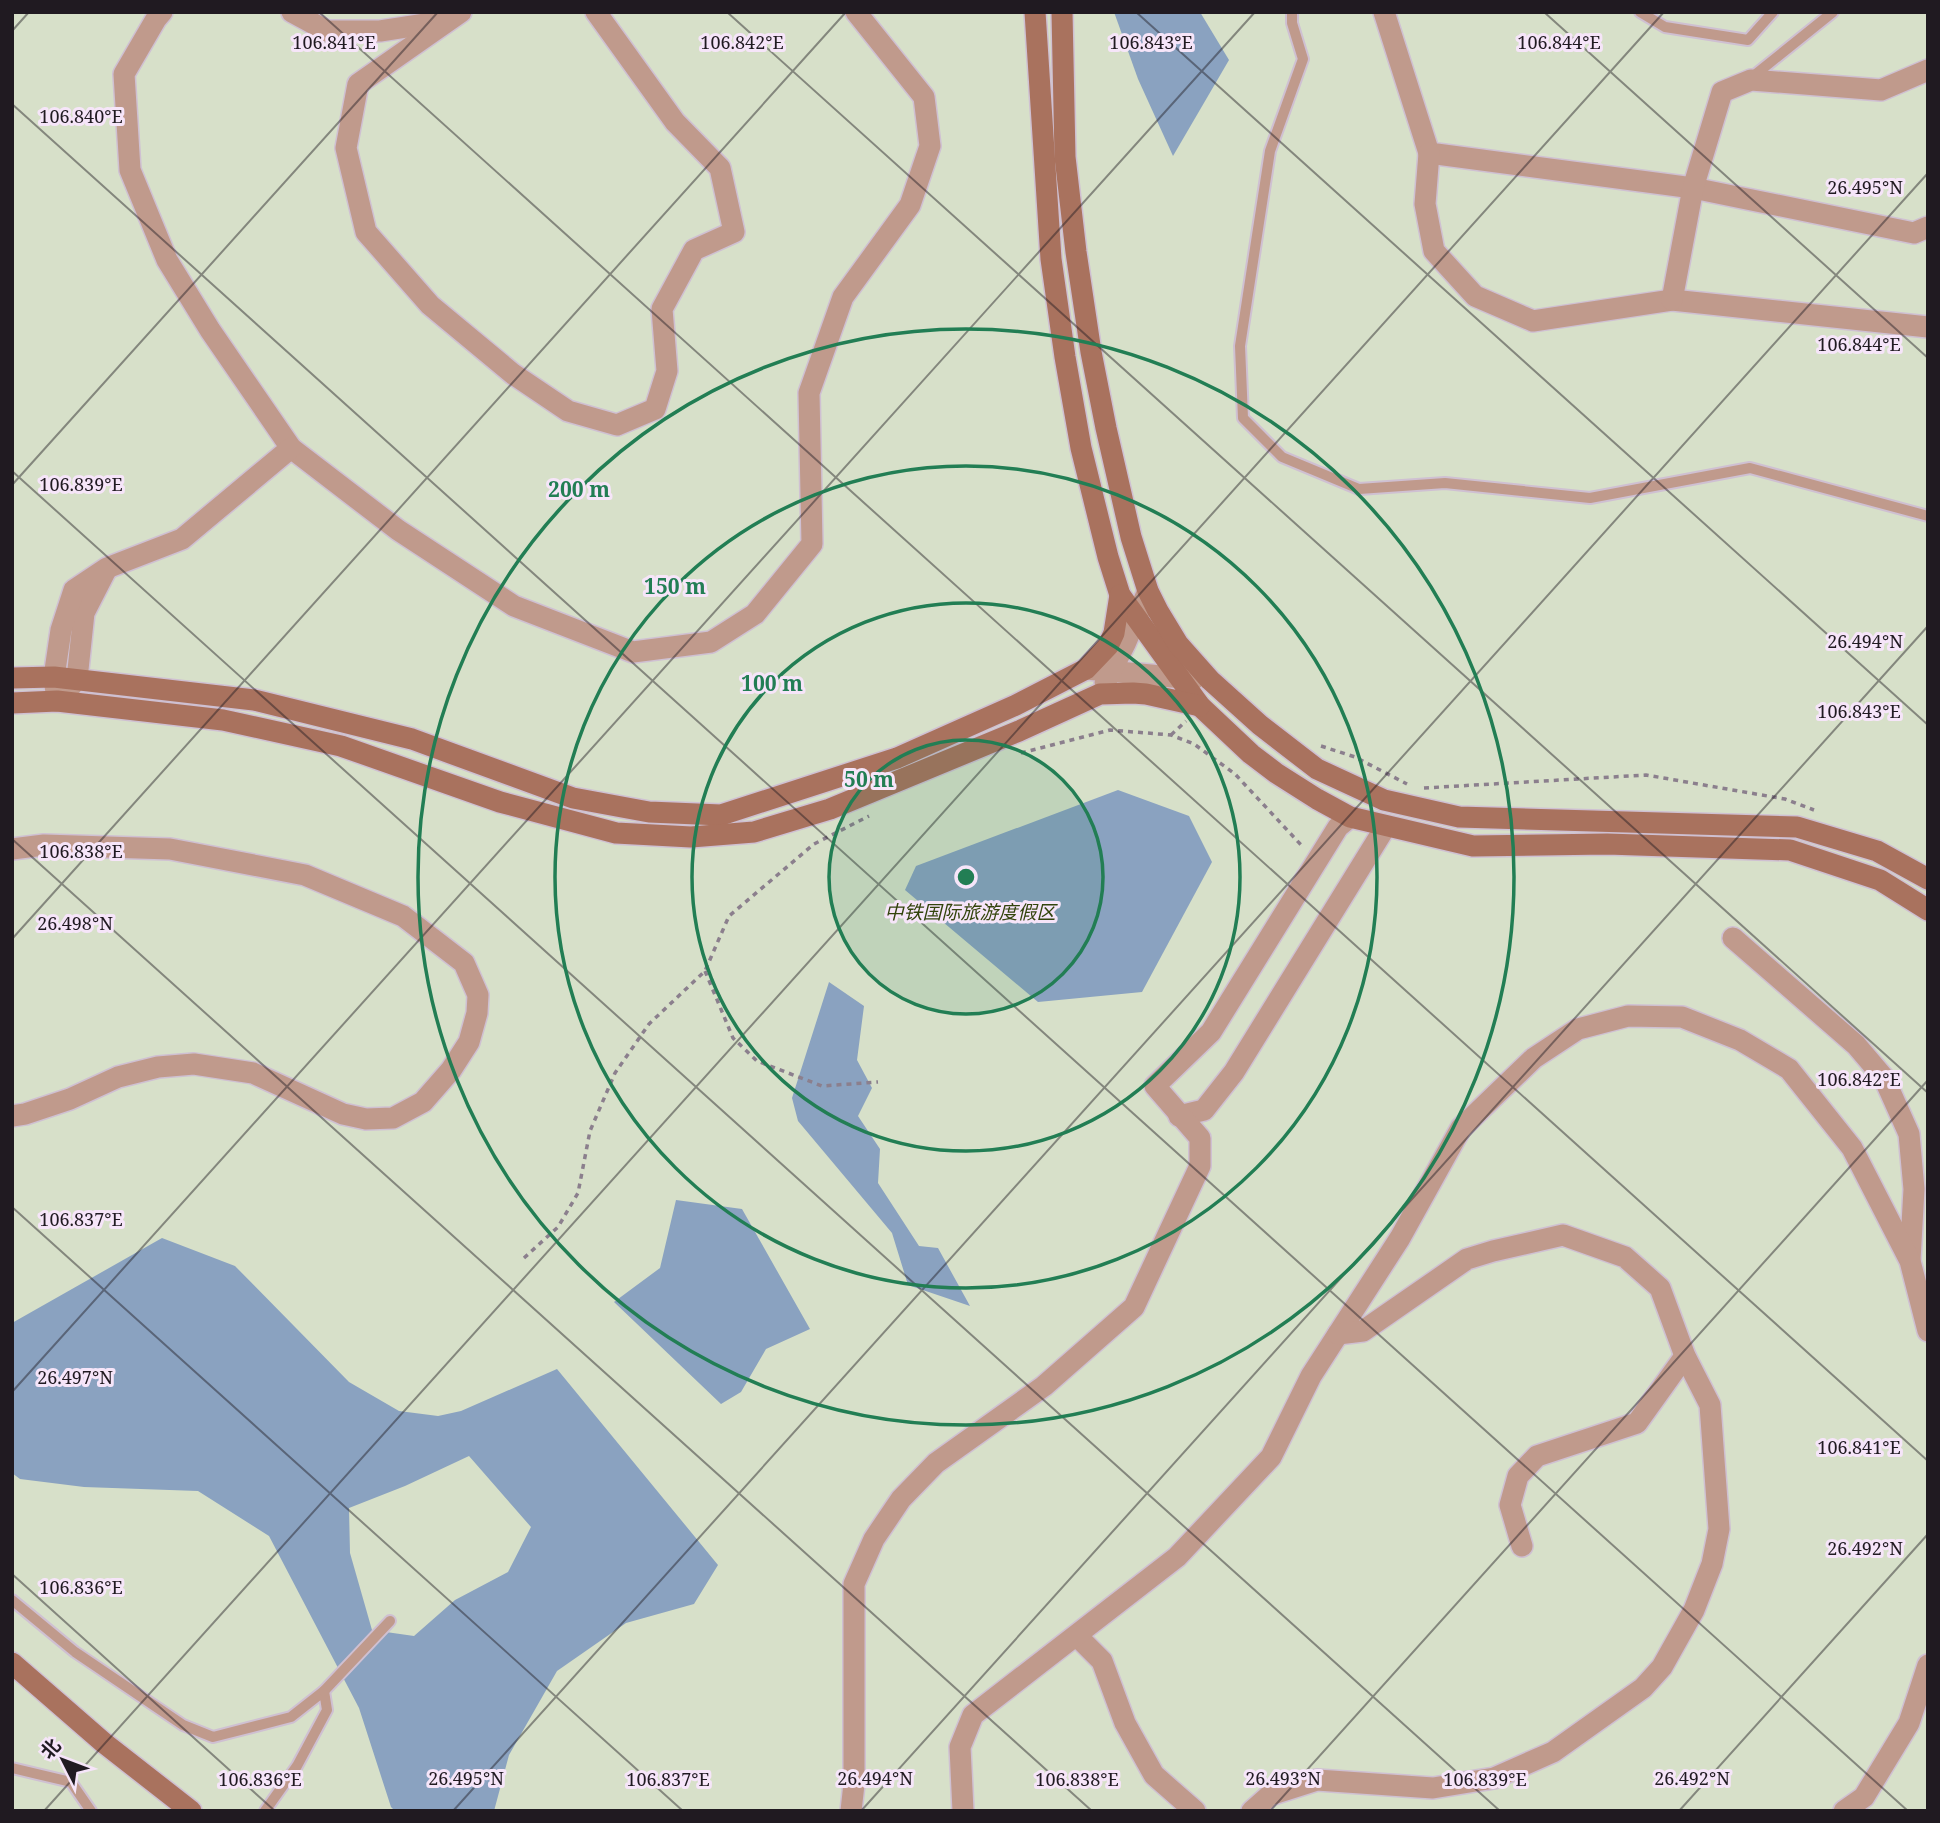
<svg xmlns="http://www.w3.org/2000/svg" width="1940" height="1823" font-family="'Noto Serif','Noto Sans SC',serif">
<rect width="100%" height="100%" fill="#f6e5f9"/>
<!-- green -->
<rect fill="#d7e0c9" x="12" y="12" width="1916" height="1799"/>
<!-- water -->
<g fill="#8aa2c0" fill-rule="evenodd">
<polygon points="1114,12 1200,12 1229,60 1173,156 1138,79"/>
<polygon points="1118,790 1189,816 1212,862 1142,992 1038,1002 905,890 916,866"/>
<polygon points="829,982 864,1006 857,1060 872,1088 858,1116 880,1149 878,1183 919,1246 938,1248 970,1306 908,1285 892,1233 798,1121 792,1098"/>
<polygon points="676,1200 742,1209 810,1329 766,1349 741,1392 721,1404 614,1302 660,1268"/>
<path d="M162,1238L235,1266L349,1382L399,1411L438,1416L461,1411L557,1369L718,1565L694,1604L626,1623L557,1671L509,1755L494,1811H395L391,1807L359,1708L269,1536L198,1491L84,1487L20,1479L12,1473V1323ZM469,1456L531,1527L508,1572L455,1600L414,1636L372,1630L350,1553L349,1508L405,1486Z"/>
</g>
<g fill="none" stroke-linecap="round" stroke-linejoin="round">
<!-- lane casing -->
<g stroke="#cfc0d2" stroke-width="14">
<g id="lane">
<polyline points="1292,12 1292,23 1303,59 1270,151 1240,346 1243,418 1282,457 1359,489 1445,483 1590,498 1750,468 1928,516"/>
<polyline points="1640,12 1665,27 1748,40 1773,12"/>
<polyline points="1751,78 1833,12"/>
<polyline points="12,1600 75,1652 183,1725 213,1737 291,1717 324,1691 327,1710 297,1766 265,1811"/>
<polyline points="324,1691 390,1621"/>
<polyline points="12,1768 71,1782 91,1811"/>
</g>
</g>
<!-- street casing -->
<g stroke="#cfc0d2" stroke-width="24">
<g id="street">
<polyline points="162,12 156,19 124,74 130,170 167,260 210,330 291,448 398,530 514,606 633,652 711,642 755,614 812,544 809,393 843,297 910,205 930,146 924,97 856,12"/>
<polyline points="292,12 327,31 380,31 445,21"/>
<polyline points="461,12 358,84 346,148 366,232 430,305 513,374 568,411 617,425 655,409 667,371 662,309 694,250 734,232 720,168 675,122 596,12"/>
<polyline points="1384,12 1429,153 1693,188 1914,233 1928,227"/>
<polyline points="1429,153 1425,204 1434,251 1475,296 1533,321 1672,300 1928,327"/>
<polyline points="1672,300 1693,188 1722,92 1751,80 1881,90 1928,70"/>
<polyline points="1086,669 1194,679"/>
<polyline points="1105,683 1125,644 1148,591"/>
<polyline points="66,692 77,679 84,613 106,570"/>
<polyline points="57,701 54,677 61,630 74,590 107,568 182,539 291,448"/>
<polyline points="12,849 44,845 170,849 305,875 403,916 464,963 478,995 477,1013 469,1042 451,1070 423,1102 393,1118 366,1119 343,1114 253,1073 194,1064 158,1067 118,1077 70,1099 25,1114 12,1116"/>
<polyline points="1733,938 1856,1045 1884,1078 1909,1134 1914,1189 1910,1260"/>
<polyline points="1179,1116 1204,1110 1234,1072 1386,826"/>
<polyline points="1522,1546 1510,1505 1518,1476 1537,1456 1637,1423 1685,1356"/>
<polyline points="1077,1636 1102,1661 1125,1723 1154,1775 1195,1811"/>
<polyline points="851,1811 854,1784 854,1584 874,1539 901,1499 936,1463 1044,1386 1134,1307 1200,1166 1200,1138 1155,1086 1211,1032 1338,827 1350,817"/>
<polyline points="963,1811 960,1747 973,1715 1177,1557 1271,1457 1311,1376 1400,1238 1461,1128 1534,1058 1578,1029 1628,1016 1682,1017 1740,1040 1789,1069 1852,1148 1910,1261 1928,1331"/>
<polyline points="1252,1811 1270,1795 1317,1780 1433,1788 1494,1778 1553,1752 1643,1688 1662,1667 1694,1610 1712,1564 1719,1529 1710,1405 1685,1356 1660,1288 1625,1257 1563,1235 1493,1251 1467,1259 1363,1331 1338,1334"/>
<polyline points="1844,1811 1864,1797 1909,1723 1928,1665"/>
</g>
</g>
<!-- secondary casing -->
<g stroke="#cfc0d2" stroke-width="24">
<g id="secondary">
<polyline points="1035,12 1051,259 1065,357 1081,448 1108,557 1120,595 1200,706 1251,754 1276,773 1317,799 1350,817 1473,846 1607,844 1790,850 1880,880 1928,910"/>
<polyline points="1062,12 1065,157 1076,252 1091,352 1106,428 1131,537 1148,591 1158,611 1178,644 1210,680 1260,725 1317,769 1384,800 1459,817 1797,827 1877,851 1928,879"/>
<polyline points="12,678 54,677 254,700 412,739 573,798 649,812 721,815 897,758 1016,705 1086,669 1108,646 1114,633 1120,595"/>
<polyline points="12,703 57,701 223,720 341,746 500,802 616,833 691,837 754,832 830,809 1019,731 1100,694 1133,693 1146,694 1200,706"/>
<polyline points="12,1663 104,1743 191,1811"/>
</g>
</g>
<!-- path -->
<g stroke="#8b7f8d" stroke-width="3.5" stroke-dasharray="5 5" stroke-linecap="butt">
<polyline points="1171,735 1186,721"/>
<polyline points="1321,746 1355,757 1407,784"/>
<polyline points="1021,753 1110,730 1171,735 1194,744 1235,774 1303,847"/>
<polyline points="1424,788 1646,775 1785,799 1814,810"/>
<polyline points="705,971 733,1038 757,1061 822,1086 878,1082"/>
<polyline points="524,1258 558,1227 578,1193 590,1131 615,1073 649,1024 705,971 729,916 814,844 869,816"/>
</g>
<!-- lane -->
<use href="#lane" stroke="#c09a8c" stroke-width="10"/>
<!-- street -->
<use href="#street" stroke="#c09a8c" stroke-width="21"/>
<!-- secondary -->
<use href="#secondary" stroke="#a9725e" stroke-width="21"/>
</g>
<!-- ticks -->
<path fill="none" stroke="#201a21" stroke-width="2" stroke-opacity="0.45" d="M319,12L1928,1461M727,12L1928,1093M1136,12L1928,725M1544,12L1928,358M12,31L29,12M12,104L1908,1811M12,471L1500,1811M12,485L438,12M12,839L1092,1811M12,939L846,12M12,1207L683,1811M12,1392L1255,12M12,1574L275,1811M44,1811L1664,12M453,1811L1928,173M861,1811L1928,626M1270,1811L1928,1080M1679,1811L1928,1534"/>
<!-- distance rings -->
<circle cx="966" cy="877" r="137" fill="#227e54" fill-opacity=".12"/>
<g fill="none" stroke="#227e54" stroke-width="3.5">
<circle cx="966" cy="877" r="137"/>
<circle cx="966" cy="877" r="274"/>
<circle cx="966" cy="877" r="411"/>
<circle cx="966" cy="877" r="548"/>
</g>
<g text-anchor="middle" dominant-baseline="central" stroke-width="6" stroke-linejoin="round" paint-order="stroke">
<!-- park labels -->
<g font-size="19" font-style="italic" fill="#33440c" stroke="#f6e5f9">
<text x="970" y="912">中铁国际旅游度假区</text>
</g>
</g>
<g font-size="18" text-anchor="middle" fill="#201a21" stroke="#f6e5f9" stroke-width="6" stroke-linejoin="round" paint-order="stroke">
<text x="334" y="49">106.841°E</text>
<text x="742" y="49">106.842°E</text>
<text x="1151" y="49">106.843°E</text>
<text x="1559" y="49">106.844°E</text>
<text x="81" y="123">106.840°E</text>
<text x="1865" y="194">26.495°N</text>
<text x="1859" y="351">106.844°E</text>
<text x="81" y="491">106.839°E</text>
<text x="1865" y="648">26.494°N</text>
<text x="1859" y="718">106.843°E</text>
<text x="81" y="858">106.838°E</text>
<text x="75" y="930">26.498°N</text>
<text x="1859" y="1086">106.842°E</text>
<text x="81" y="1226">106.837°E</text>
<text x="75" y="1384">26.497°N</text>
<text x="1859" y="1454">106.841°E</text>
<text x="1865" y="1555">26.492°N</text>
<text x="81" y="1594">106.836°E</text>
<text x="466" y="1785">26.495°N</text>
<text x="875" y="1785">26.494°N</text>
<text x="1283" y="1785">26.493°N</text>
<text x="1692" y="1785">26.492°N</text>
<text x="260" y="1786">106.836°E</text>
<text x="668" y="1786">106.837°E</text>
<text x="1077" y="1786">106.838°E</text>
<text x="1485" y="1786">106.839°E</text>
</g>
<circle cx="966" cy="877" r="10" fill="#227e54" stroke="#f6e5f9" stroke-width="3.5"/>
<g font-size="21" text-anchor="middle" font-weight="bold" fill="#227e54" stroke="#f6e5f9" stroke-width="6" stroke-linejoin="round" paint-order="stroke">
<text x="579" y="497">200 m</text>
<text x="675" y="594">150 m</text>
<text x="772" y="691">100 m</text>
<text x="869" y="787">50 m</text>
</g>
<!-- border -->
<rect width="1940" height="1823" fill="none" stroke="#201a21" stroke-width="28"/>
<!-- north arrow -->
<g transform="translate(63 1760) rotate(312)" stroke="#f6e5f9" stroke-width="5" paint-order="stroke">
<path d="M0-5L12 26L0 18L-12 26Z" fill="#201a21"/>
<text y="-10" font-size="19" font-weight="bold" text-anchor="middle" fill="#201a21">北</text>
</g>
</svg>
